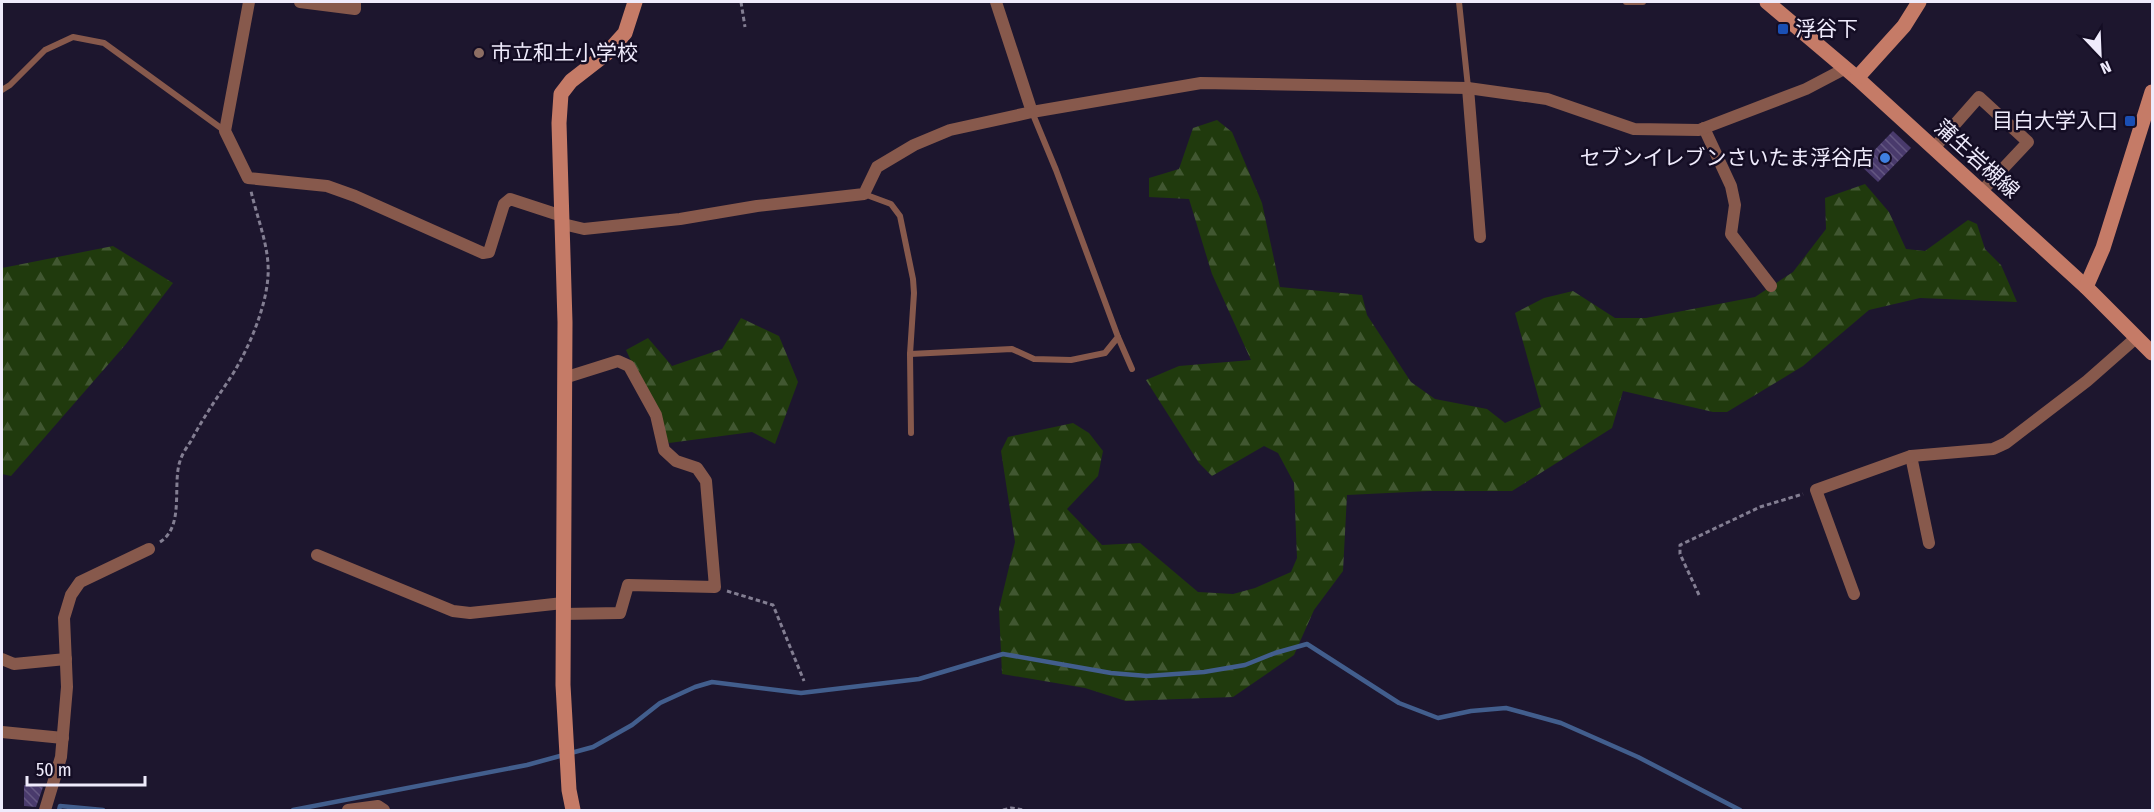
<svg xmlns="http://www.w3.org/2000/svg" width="2154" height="812" font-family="'Fira Sans Condensed','Noto Sans JP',sans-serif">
<defs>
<pattern id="forest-firs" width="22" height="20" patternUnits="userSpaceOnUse" patternTransform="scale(1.5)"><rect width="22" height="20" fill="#203a0d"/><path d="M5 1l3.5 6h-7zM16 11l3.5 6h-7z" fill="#415731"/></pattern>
<pattern id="building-back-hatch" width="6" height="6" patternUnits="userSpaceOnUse" patternTransform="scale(1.5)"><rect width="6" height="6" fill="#493a6c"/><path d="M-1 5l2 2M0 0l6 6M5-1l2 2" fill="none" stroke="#645782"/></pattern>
</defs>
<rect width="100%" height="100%" fill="#1d162e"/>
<!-- forest -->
<g fill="url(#forest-firs)">
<polygon points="1217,120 1232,132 1262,203 1280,287 1362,295 1367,315 1411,382 1435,399 1487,409 1505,423 1541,407 1515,313 1544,298 1573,291 1615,318 1646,318 1755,297 1793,272 1826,229 1825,198 1865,184 1889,212 1906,249 1925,251 1968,220 1977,224 1985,249 2001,265 2017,302 1920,298 1869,310 1803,366 1727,412 1713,412 1623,391 1612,428 1512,491 1429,491 1347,495 1343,571 1314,610 1294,655 1233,697 1126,701 1085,688 1002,674 999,609 1015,542 1001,451 1008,437 1073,423 1089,433 1103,451 1098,476 1067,509 1102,545 1140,543 1198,592 1233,594 1255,588 1291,572 1297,558 1294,483 1278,453 1264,446 1212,476 1199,463 1146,380 1179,366 1251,360 1212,274 1189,199 1149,197 1149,178 1179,169 1193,128"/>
<polygon points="113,246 173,283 126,344 11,476 2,474 2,268"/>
<polygon points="741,318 779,336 798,382 775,444 752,432 669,443 626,350 648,338 672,366 722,349"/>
</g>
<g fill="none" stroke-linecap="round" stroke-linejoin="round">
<!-- stream -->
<g stroke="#425e8d" stroke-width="4.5">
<polyline points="59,810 60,806 103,810"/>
<polyline points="293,810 527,765 593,747 632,725 660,703 695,687 712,682 801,693 919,679 1003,654 1111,673 1147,676 1204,672 1245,665 1275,653 1307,644 1399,703 1438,718 1471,711 1506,708 1561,723 1638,757 1740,810"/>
</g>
</g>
<!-- building -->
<g fill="url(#building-back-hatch)">
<polygon points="1893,131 1911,148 1878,182 1860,165"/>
<polygon points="24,785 43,787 36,807 24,806"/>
</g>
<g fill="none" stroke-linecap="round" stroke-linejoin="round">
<!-- path -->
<g stroke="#837e92" stroke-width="3" stroke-dasharray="4.5 3" stroke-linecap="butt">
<polyline points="741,2 745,27"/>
<path d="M160,542C185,526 172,485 180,461C182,454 187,447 191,441C202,420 214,402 227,383C246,355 266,310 268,276C270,248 257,218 251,191"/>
<polyline points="727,591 773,605 804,681"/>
<polyline points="1699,595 1680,554 1680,545 1760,507 1803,494"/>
<polyline points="1003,810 1011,808 1024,810"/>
</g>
<!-- lane -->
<g stroke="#87594c" stroke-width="6">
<polyline points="1459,2 1468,87"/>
<polyline points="1626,2 1643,2"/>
<polyline points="2,90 10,85 45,50 73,37 104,43 225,131"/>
<polyline points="864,194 891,204 900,216 913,279 914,293 910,354 911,433"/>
<polyline points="1118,337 1132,369"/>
<polyline points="910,354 1012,349 1034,359 1071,360 1105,353 1118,337 1056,170 1032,112"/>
</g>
<!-- street -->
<g stroke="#87594c" stroke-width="12">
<polyline points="249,2 225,131 248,178 327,186 355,196 483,253 489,252 504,204 510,199 562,216"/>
<polyline points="300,2 355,9 355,2"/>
<polyline points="996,2 1032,112"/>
<polyline points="1468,88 1480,237"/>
<polyline points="1704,128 1731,186 1735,205 1731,234 1771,286"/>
<polyline points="1934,148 1979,97 2028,142 1981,192"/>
<polyline points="563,224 584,229 680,219 757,206 864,194 877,167 914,145 950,130 1032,112 1201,83 1468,88 1547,99 1634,129 1699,130 1806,89 1846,68"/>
<polyline points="1911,456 1929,543"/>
<polyline points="317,555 453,611 470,613 563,603"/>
<polyline points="1854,594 1816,490 1911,456 1993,449 2006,443 2087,381 2137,337"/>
<polyline points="563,614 620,613 628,585 715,587 706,481 697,468 676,461 664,450 656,415 629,366 618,361 564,378"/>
<polyline points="2,659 14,664 66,659"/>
<polyline points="2,732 63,738"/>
<polyline points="45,810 61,757 67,687 64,618 71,595 80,582 149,549"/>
<polyline points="348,810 378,806 384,810"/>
</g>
<!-- secondary -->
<g stroke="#c57b67" stroke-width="15">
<polyline points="1767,2 1857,78 2086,287 2152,353"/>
<polyline points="1857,78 1904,26 1919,2"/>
<polyline points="2086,287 2103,248 2152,92"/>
<polyline points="573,810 569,790 563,685 565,322 559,123 561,94 571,81 607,53 625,33 635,2"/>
</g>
</g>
<!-- markers -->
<g fill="#1a4fb4" stroke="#140d24" stroke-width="2">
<rect x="1777" y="23" width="12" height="12" rx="3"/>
<rect x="2124" y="115" width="12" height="12" rx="3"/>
</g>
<circle fill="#8d6e63" stroke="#140d24" stroke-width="2" cx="479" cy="53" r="6"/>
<circle fill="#3f7fe0" stroke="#140d24" stroke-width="2" cx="1885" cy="158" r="6"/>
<g text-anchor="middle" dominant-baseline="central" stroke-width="5" stroke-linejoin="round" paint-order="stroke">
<!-- poi labels -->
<g font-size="21" fill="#efebfc" stroke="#140d24" text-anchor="start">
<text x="1795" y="29">浮谷下</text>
<text x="491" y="53">市立和土小学校</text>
<text x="2118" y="121" text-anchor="end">目白大学入口</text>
<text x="1873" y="158" text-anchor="end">セブンイレブンさいたま浮谷店</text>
</g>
<!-- street labels -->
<g font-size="21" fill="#efebfc" stroke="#140d24">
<text transform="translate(1977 159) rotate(42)">蒲生岩槻線</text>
</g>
</g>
<!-- border -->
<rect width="2154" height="812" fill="none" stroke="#efebfc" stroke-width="6"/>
<!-- north arrow -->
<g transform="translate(2100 54) rotate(157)" stroke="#140d24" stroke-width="4.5" paint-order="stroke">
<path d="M0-4.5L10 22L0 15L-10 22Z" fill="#efebfc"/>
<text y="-9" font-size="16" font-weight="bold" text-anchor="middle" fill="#efebfc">N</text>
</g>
<!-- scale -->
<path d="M27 776v9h118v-9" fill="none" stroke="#efebfc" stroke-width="3"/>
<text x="36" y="776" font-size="18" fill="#efebfc" stroke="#140d24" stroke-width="4.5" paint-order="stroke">50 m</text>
</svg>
